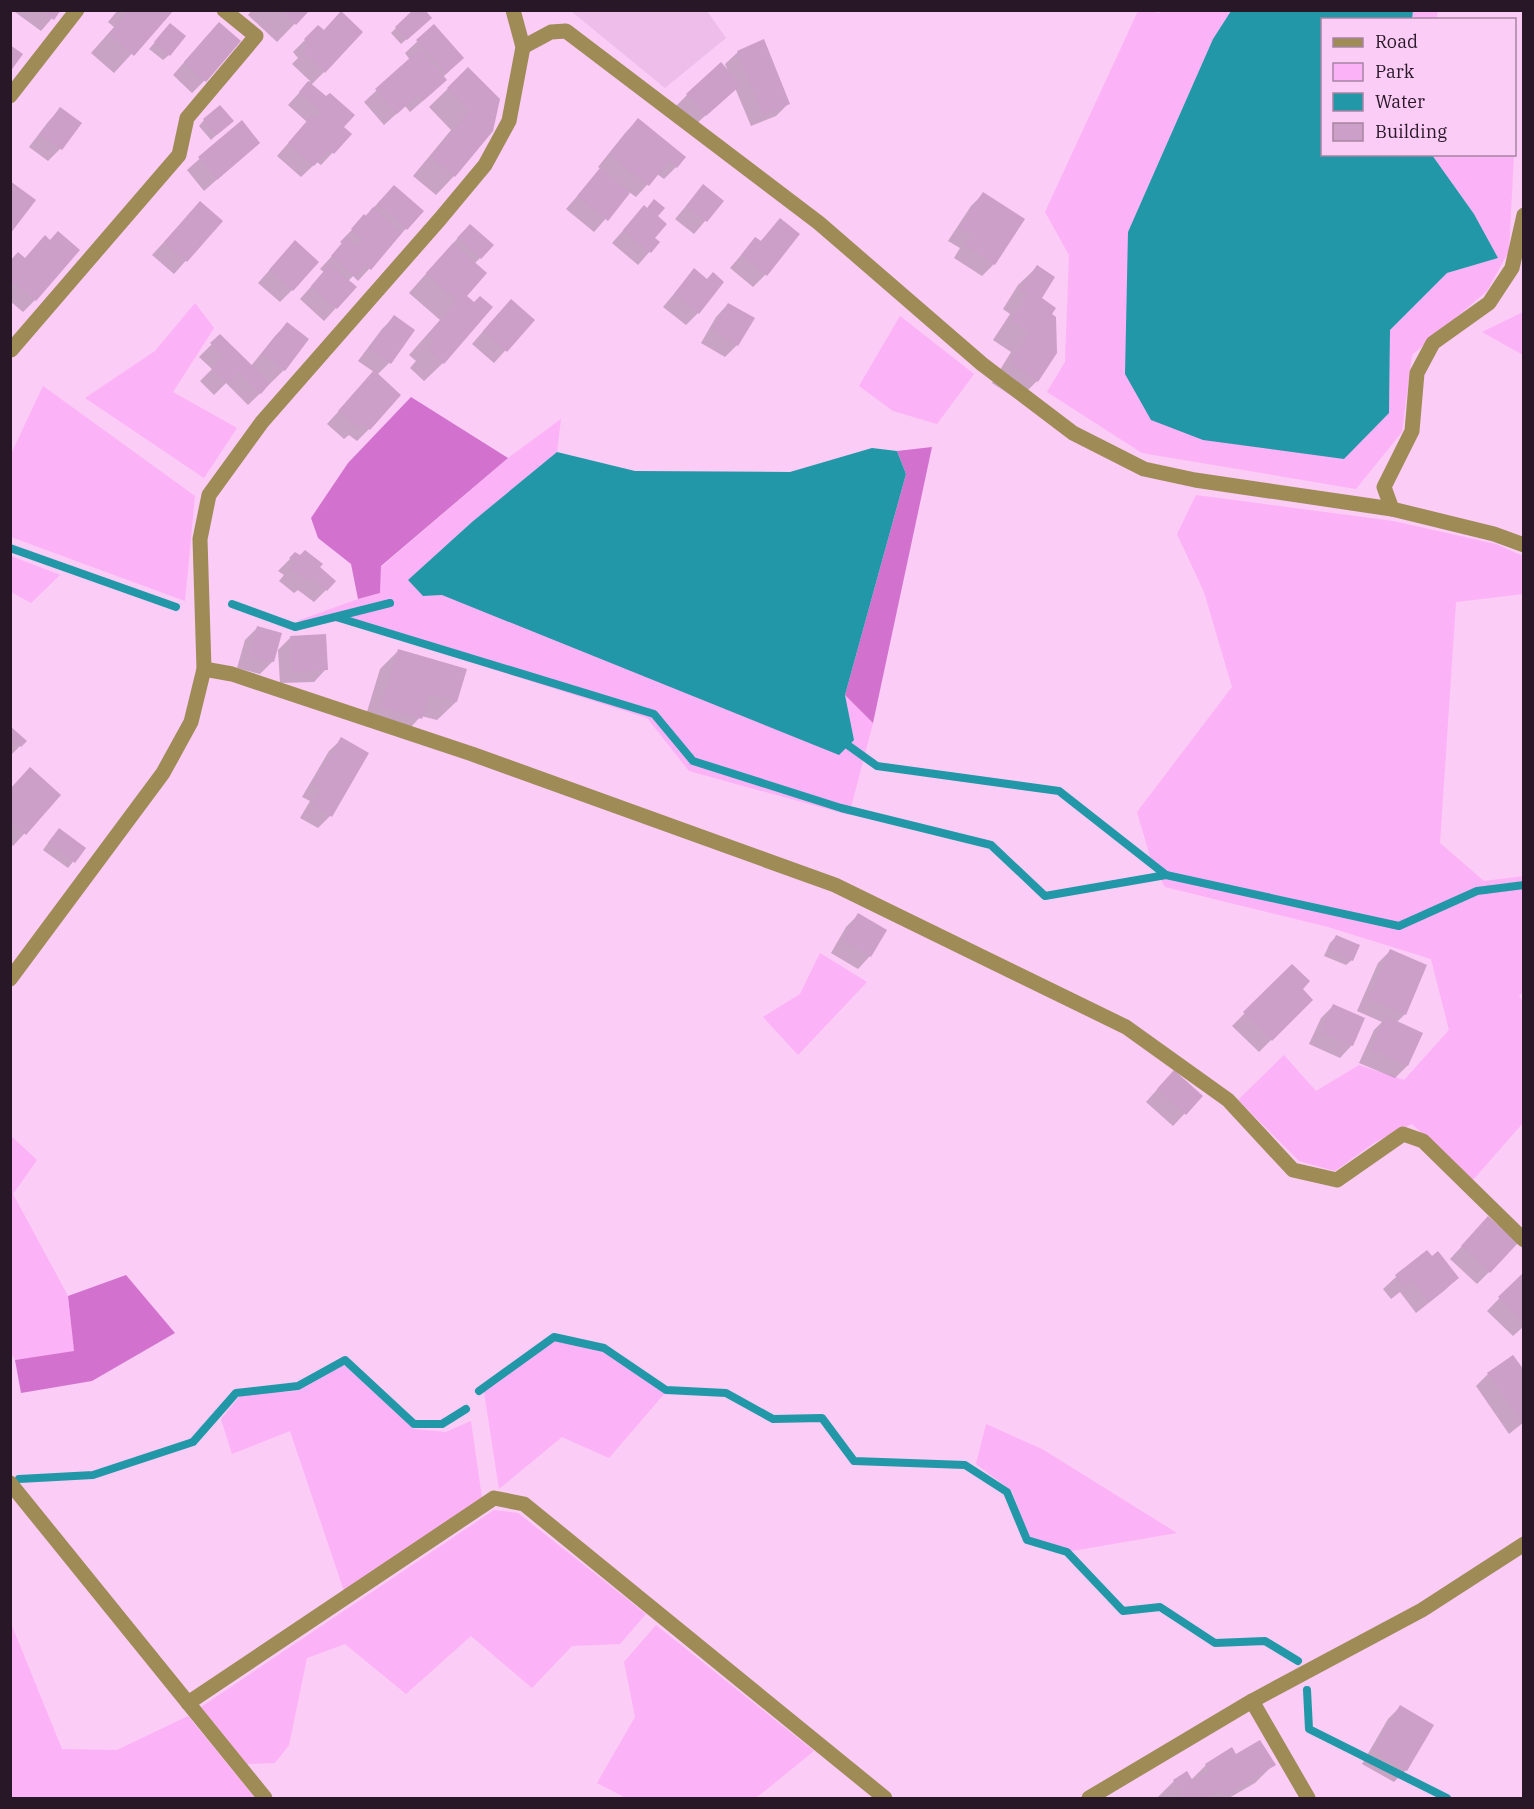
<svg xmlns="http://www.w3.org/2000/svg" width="1534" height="1809" font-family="'IBM Plex Serif',serif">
<rect width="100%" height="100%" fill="#faccf6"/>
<!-- built -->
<polygon fill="#efbdea" points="571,11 707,11 726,38 665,88"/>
<!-- green -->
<g fill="#fcb2f6">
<polygon points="1162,10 1231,11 1213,39 1128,232 1389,413 1390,330 1447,273 1498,258 1474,214 1432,155 1514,155 1509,251 1487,291 1412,355 1402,432 1356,489 1142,453 1047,392 1065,362 1069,255 1045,212 1138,11 1152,11 1160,13"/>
<polygon points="1413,11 1413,10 1438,11 1436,19 1412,19"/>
<polygon points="195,303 214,328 173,392 237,428 204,478 85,398 155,351"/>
<polygon points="1523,312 1523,355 1482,332"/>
<polygon points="900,316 974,374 937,424 893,411 859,386"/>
<polygon points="43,386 195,496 185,601 11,537 11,454"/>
<polygon points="561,419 557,452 472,522 408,580 423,596 442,595 854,740 845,695 873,723 849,815 689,771 647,718 343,622 297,621 358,599 380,593 381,567 508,458"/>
<polygon points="1196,495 1393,521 1496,544 1523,556 1523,594 1456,602 1440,843 1484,881 1524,876 1524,991 1519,996 1524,1003 1523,1123 1472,1181 1412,1124 1374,1143 1335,1171 1299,1161 1238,1100 1284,1055 1316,1091 1359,1065 1404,1080 1449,1030 1431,959 1328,927 1165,887 1152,863 1137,812 1232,687 1204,592 1177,534"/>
<polygon points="11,556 60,575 31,603 11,592"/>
<polygon points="820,953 867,982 798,1055 763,1017 800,994"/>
<polygon points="10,1135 37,1160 13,1194 68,1296 74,1352 15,1360 11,1353"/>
<polygon points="554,1340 603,1350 665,1393 609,1458 562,1437 499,1489 484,1392"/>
<polygon points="344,1365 414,1429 446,1432 471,1421 482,1498 344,1591 290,1431 232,1454 221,1419 241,1395 297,1391"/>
<polygon points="986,1424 1042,1449 1177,1533 1072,1551 1028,1536 1012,1491 976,1464"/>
<polygon points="494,1510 518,1513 646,1614 620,1644 572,1646 532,1688 471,1636 406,1694 345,1644 307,1658 289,1745 275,1763 247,1764 201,1707"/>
<polygon points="10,1621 62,1749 117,1750 188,1716 255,1798 11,1798"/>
<polygon points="656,1625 814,1751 756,1798 626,1798 597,1783 635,1717 624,1662"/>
</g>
<!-- forest -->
<g fill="#d372ce">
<polygon points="411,397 508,458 381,566 380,593 358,599 351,564 318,538 311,518 348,463"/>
<polygon points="932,447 873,723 845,695 906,474 897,451"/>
<polygon points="126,1275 175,1333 92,1381 21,1393 15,1360 74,1351 68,1296"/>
</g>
<!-- water -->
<g fill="#2197a7">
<polygon points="1231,11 1413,11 1412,19 1322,20 1322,154 1432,155 1474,214 1498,258 1447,273 1390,330 1389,413 1344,459 1203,440 1151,420 1125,374 1128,232 1213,39"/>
<polygon points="872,448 897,451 906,474 845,695 854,740 839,755 442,595 423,596 408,580 472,522 557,452 635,471 790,472"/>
</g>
<!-- shadow -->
<g fill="#0003">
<polygon points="16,10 59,10 41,31 15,12"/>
<polygon points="118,10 172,10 114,73 91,53 114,27 108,22"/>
<polygon points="252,10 308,10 277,42 248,15"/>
<polygon points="424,24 401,44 391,33 396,28"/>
<polygon points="434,26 450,70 443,77 433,92 410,112 405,106 384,125 364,102 410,60 405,53"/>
<polygon points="318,27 324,72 311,85 342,127 350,134 321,165 317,162 301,177 277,156 307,122 288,105 310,81 292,64 298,58 293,52"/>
<polygon points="165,31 169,55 163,60 149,49"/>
<polygon points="207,36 205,80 192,93 173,75"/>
<polygon points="738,52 788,104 776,116 751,126 735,88 693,127 675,107 687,95 729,73 725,64"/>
<polygon points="468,69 498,100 454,176 436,195 413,176 451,130 429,107"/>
<polygon points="60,109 80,123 60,149 48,161 29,147 48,122"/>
<polygon points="204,120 226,126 211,140 199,126"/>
<polygon points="638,120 676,167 664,179 657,174 636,197 629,192 594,232 566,209 601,169 598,167 626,132"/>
<polygon points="241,122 258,143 204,191 187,170"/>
<polygon points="703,186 722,201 694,234 675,219"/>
<polygon points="983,194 994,264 982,276 954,258 960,248 948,241 971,206"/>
<polygon points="382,199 422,211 358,281 353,276 348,281 355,287 324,321 300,299 324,272 320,269 343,244 340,242"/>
<polygon points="200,203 221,221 174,274 152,255"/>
<polygon points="644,207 656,216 653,238 658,242 638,265 612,243"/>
<polygon points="780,220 765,275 753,287 730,268 755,239 760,242"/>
<polygon points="464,231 480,258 474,264 465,296 474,304 491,307 443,363 424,381 410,368 416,361 409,355 440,320 409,293"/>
<polygon points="50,241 35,300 23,312 10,301 10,262 24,260"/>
<polygon points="283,255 292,290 280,302 258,283"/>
<polygon points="1037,267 1039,298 1050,315 1037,381 1018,400 992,383 1011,352 993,340 1010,314 1003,309 1018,285"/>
<polygon points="694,270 698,313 686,325 663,307"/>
<polygon points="728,304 737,345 725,357 701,343 716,317"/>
<polygon points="499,313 533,320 494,363 472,344"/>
<polygon points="394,317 389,363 377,375 369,429 357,441 349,435 344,439 327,424 374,372 358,361 382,329"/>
<polygon points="287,324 307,339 284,370 248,405 226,383 214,395 200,381 212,369 199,357 220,336 251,366 275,336"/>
<polygon points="295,554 317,568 326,590 314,602 298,590 294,593 279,581 284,575 278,571"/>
<polygon points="257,628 280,634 272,662 260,674 237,668 245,640"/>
<polygon points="290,638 326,669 314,682 280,683 278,650"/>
<polygon points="399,650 465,670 456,702 437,720 421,716 402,737 363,725 380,669"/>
<polygon points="10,728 25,741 10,756"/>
<polygon points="342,739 330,816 318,828 300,818 310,801 302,797 329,751"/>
<polygon points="10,789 59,795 13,846 10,844"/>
<polygon points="53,836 84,848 68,868 43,850"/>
<polygon points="858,915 885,931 870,956 858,969 831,953 846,927"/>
<polygon points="1336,937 1352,960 1346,965 1324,956 1330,943"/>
<polygon points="1390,951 1405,1014 1396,1023 1407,1066 1395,1078 1359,1063 1374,1030 1382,1022 1357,1011 1378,963"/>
<polygon points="1292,966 1300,989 1311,1000 1259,1052 1232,1026"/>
<polygon points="1333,1006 1352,1045 1340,1058 1309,1044 1321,1018"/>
<polygon points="1162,1084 1201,1096 1173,1126 1146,1102"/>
<polygon points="1476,1231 1489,1272 1477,1284 1450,1259"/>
<polygon points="1427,1252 1457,1278 1445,1290 1416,1313 1400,1292 1391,1299 1383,1289 1396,1277"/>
<polygon points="1523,1274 1524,1326 1513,1336 1487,1311"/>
<polygon points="1488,1374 1524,1422 1509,1434 1476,1386"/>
<polygon points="1400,1707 1406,1770 1394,1782 1362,1764 1388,1719"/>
<polygon points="1236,1756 1274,1764 1255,1783 1229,1798 1157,1798 1173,1782 1187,1773 1191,1780 1206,1765"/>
</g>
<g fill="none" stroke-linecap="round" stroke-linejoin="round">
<!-- stream -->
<g stroke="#2197a7" stroke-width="8">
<polyline points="10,548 176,607"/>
<polyline points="232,604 295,627 390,603"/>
<polyline points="336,617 654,714 693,761 841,808 991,845 1045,896 1166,875"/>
<polyline points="842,741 877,766 1059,791 1166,875 1399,926 1477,891 1524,885"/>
<polyline points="479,1391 554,1337 604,1348 666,1390 726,1393 773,1419 822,1418 854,1461 965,1465 1007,1492 1027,1540 1067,1552 1123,1611 1160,1607 1215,1643 1265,1641 1298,1661"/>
<polyline points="19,1479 93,1475 193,1442 236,1393 298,1386 345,1360 414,1424 442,1424 466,1409"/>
<polyline points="1307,1690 1309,1729 1447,1798"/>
</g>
</g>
<!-- building -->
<g fill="#cb9fc7">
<polygon points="41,10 61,10 54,20"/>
<polygon points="129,10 174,10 134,56 109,34"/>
<polygon points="281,10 310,10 296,25"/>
<polygon points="413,10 425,10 432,18 407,40 395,27"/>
<polygon points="341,11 363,32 325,73 303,51 309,45 304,39 318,25 324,30"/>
<polygon points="219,22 241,41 206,82 184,62"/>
<polygon points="170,23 186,36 170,56 154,42"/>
<polygon points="434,24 464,58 446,74 416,40"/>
<polygon points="764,39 790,104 763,115 737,51"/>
<polygon points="10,45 23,54 10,72"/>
<polygon points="420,49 447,80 423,101 418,95 397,114 375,89"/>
<polygon points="721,62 741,85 706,116 686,94"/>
<polygon points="468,67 500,99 493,131 455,177 431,157 469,111 447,88"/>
<polygon points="308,81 326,96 330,93 355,115 344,127 352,134 334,154 329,150 314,166 288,143 312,115 316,118 322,112 299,92"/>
<polygon points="220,105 234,121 217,135 203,119"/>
<polygon points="60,107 82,123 62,150 40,135"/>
<polygon points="638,118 686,157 677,168 669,161 649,186 609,154"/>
<polygon points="242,120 260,143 217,180 198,157"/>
<polygon points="600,168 630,193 608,221 577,196"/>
<polygon points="10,181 36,200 10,234"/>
<polygon points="703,184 724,201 707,222 686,206"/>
<polygon points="394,185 424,211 407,230 377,204"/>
<polygon points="983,192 1025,219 995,265 965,245 972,236 959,228"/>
<polygon points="654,199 665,208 658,216 667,224 655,238 660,242 651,253 623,230 644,205 647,208"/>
<polygon points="200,201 223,221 187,262 164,242"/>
<polygon points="373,207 402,233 371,270 365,265 355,277 331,256 347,237 357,246 363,239 351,229 364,214 366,216"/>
<polygon points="780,218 800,234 767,276 741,255 755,237 761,241"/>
<polygon points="470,224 494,245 481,259 457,238"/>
<polygon points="58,231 80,250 36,301 10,279 10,261 18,252 25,258 45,235 50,240"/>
<polygon points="295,240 319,262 293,291 269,270"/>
<polygon points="453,243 487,273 467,296 474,302 480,296 493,307 444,364 427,349 434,342 427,336 457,300 426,273"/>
<polygon points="330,264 357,287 337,309 311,286"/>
<polygon points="1037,265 1055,277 1042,298 1056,308 1052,314 1056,317 1057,353 1038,382 1009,363 1029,333 1011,320 1027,294 1020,290"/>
<polygon points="694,268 707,279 713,272 724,282 699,314 674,294"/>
<polygon points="511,299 535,320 507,352 483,331"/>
<polygon points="728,303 755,318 738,346 712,330"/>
<polygon points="394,315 415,330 391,364 369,349"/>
<polygon points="287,322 309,339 285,371 262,354"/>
<polygon points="220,334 270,383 261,394 239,372 228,384 211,368 223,356 210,343"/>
<polygon points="374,370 401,395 370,430 362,423 358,428 338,411"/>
<polygon points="305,550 323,564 320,567 336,581 327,591 311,578 308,582 290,568 295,562 289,558 295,552 300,555"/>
<polygon points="257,626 282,633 274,662 249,656"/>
<polygon points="326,634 328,670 292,672 290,636"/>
<polygon points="398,649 467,669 457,702 430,694 422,719 381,707"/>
<polygon points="10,726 27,741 21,747 15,742 10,747"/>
<polygon points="341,737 369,753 332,817 312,805 321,789 313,784"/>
<polygon points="30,767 61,795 26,835 10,821 10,789"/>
<polygon points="59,828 86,848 75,863 48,843"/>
<polygon points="858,913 887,930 871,957 842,940"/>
<polygon points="1336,935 1360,945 1353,961 1329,950"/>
<polygon points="1390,949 1427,965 1406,1015 1368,999"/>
<polygon points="1292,964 1310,981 1303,989 1313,1000 1272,1041 1243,1012"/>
<polygon points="1333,1004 1365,1018 1353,1046 1321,1032"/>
<polygon points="1386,1016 1423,1033 1408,1066 1371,1050"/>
<polygon points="1174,1070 1203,1096 1186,1115 1157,1089"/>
<polygon points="1488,1216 1518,1243 1490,1273 1461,1246"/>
<polygon points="1427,1250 1432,1256 1438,1251 1459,1278 1429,1302 1413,1281 1404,1288 1395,1275"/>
<polygon points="1524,1272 1524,1323 1498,1297"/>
<polygon points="1513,1355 1524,1370 1524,1425 1487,1373"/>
<polygon points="1400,1705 1434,1725 1407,1771 1373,1751"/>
<polygon points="1260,1740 1276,1765 1225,1795 1221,1790 1207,1798 1195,1798 1194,1796 1189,1798 1184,1798 1173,1780 1187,1771 1193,1781 1210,1771 1205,1764 1232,1747 1236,1754"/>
</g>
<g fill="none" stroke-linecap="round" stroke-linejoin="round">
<!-- minor -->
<g stroke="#9f8b56" stroke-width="15">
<polyline points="523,47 551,32 566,31 819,223 982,364 1073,433 1144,469 1195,480 1392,509 1494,534 1524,545"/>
<polyline points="10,96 77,10"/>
<polyline points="11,350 179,155 187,118 256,36 224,10"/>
<polyline points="1392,509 1384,487 1412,431 1417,373 1433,343 1489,303 1512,268 1524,215"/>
<polyline points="204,669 232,674 472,754 835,885 1126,1027 1228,1100 1293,1170 1337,1180 1403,1134 1423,1141 1524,1240"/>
<polyline points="10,979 163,773 191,722 204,669 200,539 209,495 262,422 440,219 485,165 509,121 523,47 513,10"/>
<polyline points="10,1483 265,1798"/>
<polyline points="1252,1701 1308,1798"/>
<polyline points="188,1703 494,1498 524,1504 885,1798"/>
<polyline points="1089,1798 1252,1701 1422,1610 1524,1544"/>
</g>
</g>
<!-- border -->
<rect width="1534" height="1809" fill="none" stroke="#281827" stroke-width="24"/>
<!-- legend -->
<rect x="1321" y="18" width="195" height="138" fill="#faccf6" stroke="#a684a3" stroke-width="1.5"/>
<rect x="1333" y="38" width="30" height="9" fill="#9f8b56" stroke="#a684a3" stroke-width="1.5"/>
<text x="1375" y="48" font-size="18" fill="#281827">Road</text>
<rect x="1333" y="63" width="30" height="18" fill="#fcb2f6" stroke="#a684a3" stroke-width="1.5"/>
<text x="1375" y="78" font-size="18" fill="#281827">Park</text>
<rect x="1333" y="93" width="30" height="18" fill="#2197a7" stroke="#a684a3" stroke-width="1.5"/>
<text x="1375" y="108" font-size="18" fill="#281827">Water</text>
<rect x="1333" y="123" width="30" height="18" fill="#cb9fc7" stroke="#a684a3" stroke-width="1.5"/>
<text x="1375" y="138" font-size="18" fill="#281827">Building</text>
</svg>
